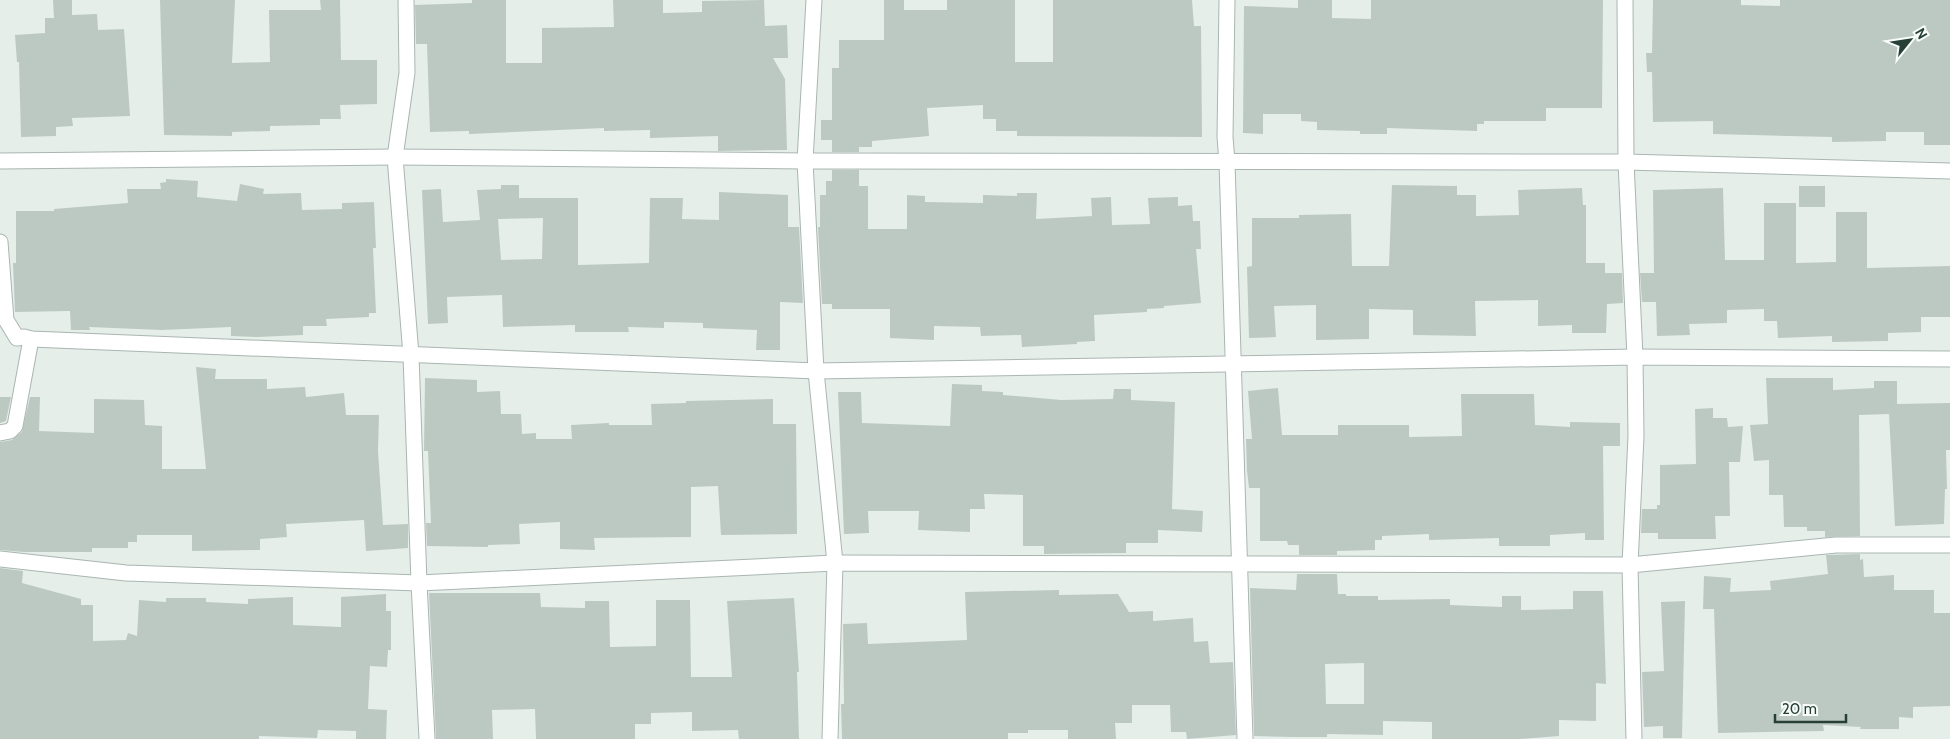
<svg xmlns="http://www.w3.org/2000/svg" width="1950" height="739" font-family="Cabin,sans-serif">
<rect width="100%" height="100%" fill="#e6eeea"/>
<!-- building -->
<g fill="#bcc9c3" fill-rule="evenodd">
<polygon points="53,0 72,0 72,15 97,14 98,30 124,29 130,116 72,118 73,126 56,127 56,136 21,137 19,62 17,62 15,35 45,33 45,18 54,18"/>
<polygon points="160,0 235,0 232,63 270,62 269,10 321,10 320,0 340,0 341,60 377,60 377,104 340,105 341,119 320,119 320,125 270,126 270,131 232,132 232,136 164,135"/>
<polygon points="472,0 506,0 506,63 542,63 542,28 614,27 613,0 663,0 663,13 702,12 702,1 764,0 765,26 787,25 788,58 773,58 785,79 787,150 718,151 718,136 650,138 650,130 604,131 604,128 469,134 469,131 430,132 427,44 416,44 415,5 472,3"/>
<polygon points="884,0 904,0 904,10 947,10 947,0 1015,0 1015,62 1053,62 1053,0 1192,0 1194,26 1201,26 1202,137 1017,136 1017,131 996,131 996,119 983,119 983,105 927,108 929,136 872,141 872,147 859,147 859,152 832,152 832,140 821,140 821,120 832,120 832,68 839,68 839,40 884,40"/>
<polygon points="1298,0 1332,0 1332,18 1371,19 1371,0 1603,0 1602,108 1546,108 1546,121 1484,121 1484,124 1477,124 1477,131 1387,128 1387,134 1360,134 1360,131 1317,130 1317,122 1301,121 1301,114 1263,114 1263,134 1243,133 1244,6 1298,8"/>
<polygon points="1653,0 1741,0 1741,5 1780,6 1780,0 1950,0 1950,145 1924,145 1924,132 1886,132 1886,141 1832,142 1832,137 1713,134 1713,121 1653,122 1652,72 1647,72 1646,53 1652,53"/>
<polygon points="832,170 859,170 859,186 868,186 868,229 907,229 907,195 925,196 925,202 983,203 983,195 1017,196 1017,193 1037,193 1036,219 1092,216 1091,198 1111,197 1112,225 1150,224 1148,198 1178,197 1178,206 1192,205 1193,221 1200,221 1201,249 1196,249 1201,303 1164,306 1164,308 1147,309 1147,312 1094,315 1095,341 1077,342 1077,344 1022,347 1021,335 981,336 980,327 934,326 934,340 890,338 890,309 832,309 832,304 822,304 818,227 820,227 820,195 826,195 826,181 832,181"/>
<polygon points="166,179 198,181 197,197 237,201 240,184 264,189 263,194 301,193 302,210 342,209 342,203 374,202 376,248 373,248 376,313 369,313 369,317 326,319 327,326 303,326 303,335 257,337 231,336 231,327 162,330 89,327 90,330 71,330 70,311 15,312 13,263 16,263 16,211 54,211 54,209 128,203 127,189 161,189 160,183 166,182"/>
<path d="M501,185H519V198H578V265L649,263L650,198H683L682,219L719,220V192L788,195V227H799L803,303L780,302V350H756L757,330L703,328V323L664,322V328L628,327L629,332H575V325L503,327L502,295L447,297L448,323L428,324L422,190L441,189L443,222L480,220L477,190L501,189ZM543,218L542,259L501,260L498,219Z"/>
<polygon points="1392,185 1457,186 1457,195 1476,195 1476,216 1519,215 1518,190 1582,188 1583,205 1586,205 1586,263 1605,263 1605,273 1622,273 1623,303 1607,304 1606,333 1572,333 1572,325 1538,326 1538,300 1475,301 1476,336 1413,335 1413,310 1369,309 1369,339 1316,340 1316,305 1274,306 1276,337 1249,338 1247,267 1252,266 1252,218 1299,218 1299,215 1351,214 1352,266 1389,266"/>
<rect x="1799" y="186" width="26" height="21"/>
<polygon points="1723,188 1725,260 1764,260 1764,203 1796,203 1796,263 1836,262 1836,212 1867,212 1867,268 1950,266 1950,317 1921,317 1921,332 1888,333 1888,341 1832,342 1832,336 1778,338 1777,321 1764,321 1764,309 1727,310 1727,323 1689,324 1690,335 1657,336 1656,302 1642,302 1640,273 1654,273 1653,190"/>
<polygon points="196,367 216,369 215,379 267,379 267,389 305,387 306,397 344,393 346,415 379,415 378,451 383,525 408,524 408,548 366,551 364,520 286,524 287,537 260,539 260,550 192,551 192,535 137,535 137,542 128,542 128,548 92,548 92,552 24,552 0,550 0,442 12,440 22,432 30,397 40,397 39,431 94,433 94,399 144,400 145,425 162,426 162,469 206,469"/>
<polygon points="425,378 477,380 477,392 500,391 501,414 521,414 522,434 536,433 536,439 572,439 571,425 609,423 609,425 652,425 651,404 686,403 686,401 773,399 773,424 796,424 797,534 721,535 718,486 691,487 691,537 594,538 595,550 560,549 560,522 519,524 520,544 488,545 488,547 427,546 426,523 431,523 428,451 424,451"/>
<polygon points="1766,378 1833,378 1833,390 1874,388 1874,381 1897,381 1897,404 1950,403 1950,450 1946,450 1947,489 1945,489 1944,524 1895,526 1889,414 1859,415 1860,536 1825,537 1825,531 1807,531 1807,527 1784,527 1783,495 1769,495 1769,460 1754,461 1750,425 1768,424"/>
<polygon points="952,384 982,385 982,391 1003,392 1003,395 1061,400 1113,399 1114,389 1131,389 1131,400 1175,402 1172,509 1203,511 1202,532 1158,530 1158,543 1126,543 1126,553 1044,554 1044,546 1023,546 1023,495 984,494 985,509 970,509 970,532 918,530 919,511 868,511 869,533 844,534 838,392 861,392 862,423 950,426"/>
<polygon points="1278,388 1282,435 1338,435 1338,425 1409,425 1409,437 1462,436 1461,394 1534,394 1535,425 1570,427 1570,422 1620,423 1620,446 1603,446 1604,540 1585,540 1585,533 1550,535 1550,546 1499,546 1499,538 1429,540 1429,534 1382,536 1382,540 1375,540 1375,550 1337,551 1337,555 1299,555 1299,545 1288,545 1287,541 1260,541 1260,488 1249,488 1247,471 1246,439 1252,439 1248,391"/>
<polygon points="0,397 11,397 6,421 0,423"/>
<polygon points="1713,408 1713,418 1727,418 1728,427 1743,426 1740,462 1729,462 1730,516 1715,516 1716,539 1658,539 1658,533 1641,533 1642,509 1657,509 1657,505 1660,505 1660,465 1696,464 1695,409"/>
<polygon points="1860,554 1860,560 1863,559 1864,577 1894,575 1894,590 1934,590 1934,613 1950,613 1950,706 1913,707 1913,718 1899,717 1899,729 1860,729 1861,727 1823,725 1824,731 1718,733 1714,609 1703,609 1704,576 1731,578 1730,592 1771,590 1770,581 1828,574 1826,555"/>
<polygon points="0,568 23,571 22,583 81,599 81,605 93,605 93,641 126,640 128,633 137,636 139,600 166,602 166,598 206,598 206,602 248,604 248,599 293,597 293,625 341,627 341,597 386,594 386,611 391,611 391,650 388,650 387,667 370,666 368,709 387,710 386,739 356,739 356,731 318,730 317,738 259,736 259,739 0,739"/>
<path d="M1297,574H1337L1338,594H1346V596H1378V600L1450,599V605L1502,607V596H1521V610L1573,609V591H1603L1606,684L1596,683V721L1559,720V736L1520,739H1432V722L1383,721V735L1327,734V737H1293L1254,736L1250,588L1296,590ZM1364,663V704H1326L1325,664Z"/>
<polygon points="1059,590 1059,595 1118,594 1129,612 1153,611 1153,621 1193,618 1194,642 1208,641 1210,663 1233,662 1236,735 1187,739 1186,732 1171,732 1170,705 1132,705 1132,723 1115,723 1116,739 1068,739 1068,730 1028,730 1028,733 1008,733 1008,739 842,739 841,704 844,704 843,624 867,623 868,644 967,640 965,592"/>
<polygon points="429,593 540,593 541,607 585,608 585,601 609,601 610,647 656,646 656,600 690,600 691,677 732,677 727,601 794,598 799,672 797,672 799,739 739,739 738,730 692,731 692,712 651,713 651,724 635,724 635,739 536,739 535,709 492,710 493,739 436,739"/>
<polygon points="1685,601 1682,738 1663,738 1663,726 1644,727 1642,672 1664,671 1661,602"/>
</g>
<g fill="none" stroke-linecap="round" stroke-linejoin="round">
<!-- minor casing -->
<g stroke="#a9b6b1" stroke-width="17">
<g id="minor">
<polyline points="406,0 407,73 395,157 411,355 419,583 427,739"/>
<polyline points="814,0 805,161 816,371 835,563 830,739"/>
<polyline points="1227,0 1225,137 1227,162 1245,739"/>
<polyline points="1625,0 1626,162 1635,357 1636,436 1630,565 1634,739"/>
<polyline points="0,242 6,320 17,338 24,337 31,339 816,371 1635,357 1950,359"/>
<polyline points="0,433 10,431 15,426 31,339"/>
<polyline points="0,559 126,573 419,583 835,563 1630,565 1836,545 1950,545"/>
</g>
</g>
<!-- tertiary casing -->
<g stroke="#a9b6b1" stroke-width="17">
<polyline id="tertiary" points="0,161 395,157 805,161 1626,162 1950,171"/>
</g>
<!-- minor -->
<use href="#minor" stroke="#fff" stroke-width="15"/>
<!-- tertiary -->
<use href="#tertiary" stroke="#fff" stroke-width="15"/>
</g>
<!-- north arrow -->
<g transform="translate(1910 40) rotate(60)" stroke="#f7fbf9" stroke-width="4" paint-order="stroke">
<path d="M0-4L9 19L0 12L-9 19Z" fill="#264037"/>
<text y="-8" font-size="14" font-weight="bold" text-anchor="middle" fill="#264037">N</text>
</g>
<!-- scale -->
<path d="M1775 714v8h71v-8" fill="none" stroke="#264037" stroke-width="2.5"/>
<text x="1782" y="714" font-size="15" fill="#264037" stroke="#f7fbf9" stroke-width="4" paint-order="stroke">20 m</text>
</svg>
